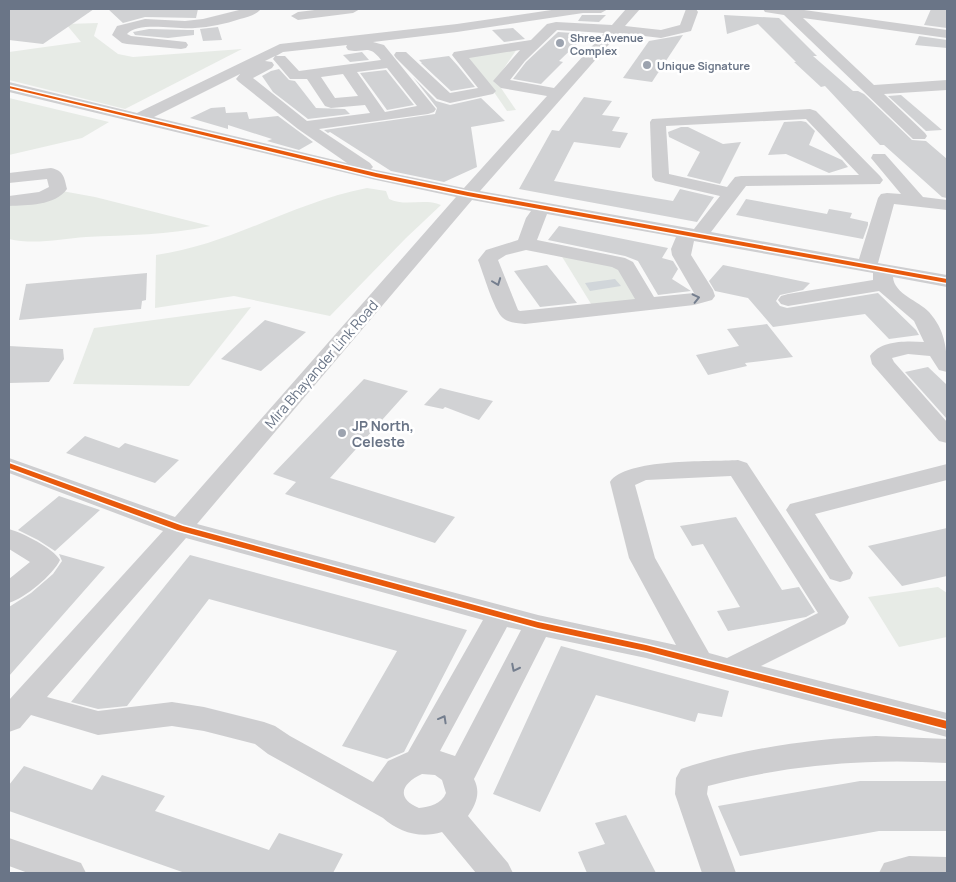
<svg xmlns="http://www.w3.org/2000/svg" width="956" height="882" font-family="Manrope,sans-serif">
<rect width="100%" height="100%" fill="#f9f9f9"/>
<!-- green -->
<g fill="#e7ebe6">
<polygon points="98,23 94,36 118,54 133,57 242,49 125,109 9,80 9,52 81,42 66,24"/>
<polygon points="517,49 498,77 501,88 516,110 507,111 485,79 463,56"/>
<polygon points="9,98 109,122 82,138 9,155"/>
<path d="M367,188L386,191L389,199C405,207 424,198 441,205L406,238L330,316L234,296L155,308L156,255C230,245 294,202 367,188Z"/>
<path d="M62,191L95,197L210,226C168,235 128,235 86,237C61,239 34,245 9,239V200Z"/>
<polygon points="561,255 624,268 654,307 596,312"/>
<polygon points="251,307 189,386 73,384 94,328"/>
<polygon points="938,587 947,593 947,637 899,647 868,597"/>
</g>
<!-- water -->
<polygon fill="#d1d6da" points="615,279 621,286 590,291 585,283"/>
<!-- building -->
<g fill="#d1d2d4">
<polygon points="9,9 94,9 43,44 9,40"/>
<polygon points="108,9 142,9 142,10 198,9 196,18 145,17 123,23"/>
<polygon points="931,9 947,9 947,28 924,25"/>
<polygon points="582,15 606,15 599,22 578,21"/>
<polygon points="724,15 779,18 817,56 813,56 853,91 858,91 864,94 912,140 926,141 947,159 947,198 942,197 884,145 880,145 825,86 821,87 794,62 796,62 758,24 727,34"/>
<polygon points="218,27 222,40 203,41 200,29"/>
<polygon points="513,28 525,39 504,42 492,30"/>
<polygon points="149,29 188,30 194,30 194,35 168,38 135,35 133,32"/>
<polygon points="558,32 587,34 559,61 563,62 541,84 513,79 526,62"/>
<polygon points="683,35 652,82 623,78 649,41"/>
<polygon points="919,36 947,40 947,48 915,45"/>
<polygon points="362,52 369,60 350,62 343,55"/>
<polygon points="449,56 458,66 475,87 451,91 421,63 422,63 419,60"/>
<polygon points="279,69 289,80 295,81 316,108 345,109 350,114 308,119 273,92 262,76 271,71"/>
<polygon points="386,70 414,105 387,110 360,73"/>
<polygon points="413,77 436,101 450,105 481,98 505,121 471,127 477,167 444,182 391,171 330,132 328,133 324,130 435,114 437,108"/>
<polygon points="901,95 942,130 926,131 888,96"/>
<polygon points="584,97 612,101 602,115 620,117 612,131 628,133 620,148 574,142 554,181 673,201 680,189 714,197 697,222 519,189 552,130 559,131"/>
<polygon points="225,107 226,113 247,112 249,119 278,116 313,142 299,150 267,141 272,139 228,125 228,129 190,118 211,108"/>
<polygon points="801,121 806,122 815,131 809,145 842,160 848,167 829,173 786,154 768,155 784,122"/>
<polygon points="681,127 688,127 723,144 741,142 720,184 687,176 700,152 669,137 668,132"/>
<polygon points="746,199 827,214 829,209 852,213 850,218 868,222 868,225 863,239 736,215"/>
<polygon points="559,226 668,248 662,258 673,261 678,269 672,279 691,291 658,295 638,261 625,256 548,240"/>
<polygon points="547,265 563,285 577,303 540,307 514,271"/>
<polygon points="723,265 810,283 803,290 780,295 776,301 780,306 787,308 878,293 916,330 919,335 889,339 865,314 773,327 748,298 715,291 709,281"/>
<polygon points="147,273 146,300 142,301 141,309 19,320 26,284"/>
<polygon points="265,320 306,332 261,371 221,359"/>
<polygon points="767,324 793,357 745,363 747,366 708,375 696,355 739,346 727,329"/>
<polygon points="9,346 63,349 64,359 49,382 9,383"/>
<polygon points="928,367 947,385 947,419 905,372"/>
<polygon points="364,379 408,391 330,478 455,517 435,543 285,494 296,482 273,474"/>
<polygon points="440,388 493,401 479,420 445,407 443,409 424,405"/>
<polygon points="85,436 119,448 125,443 179,460 155,483 66,453"/>
<polygon points="59,496 100,510 55,551 38,540 18,530"/>
<polygon points="736,517 782,590 799,587 815,612 806,617 728,631 717,611 740,607 703,544 692,546 680,526"/>
<polygon points="947,528 947,576 902,586 868,546"/>
<polygon points="59,554 105,567 9,676 9,607 31,593 53,574 62,561"/>
<polygon points="190,555 467,630 404,752 387,759 342,746 397,651 209,599 127,706 98,709 71,702"/>
<polygon points="561,646 729,691 722,717 698,713 695,722 596,695 540,812 493,794"/>
<polygon points="24,766 92,790 102,775 165,796 155,811 269,850 279,833 343,854 333,873 185,873 9,811 9,785"/>
<polygon points="860,781 947,781 947,831 879,831 740,856 718,806"/>
<polygon points="626,815 656,873 587,873 578,852 605,844 595,823"/>
</g>
<g fill="none" stroke-linecap="round" stroke-linejoin="round">
<!-- minor -->
<g fill="#ceced0" fill-rule="evenodd">
<path d="M243,9H261C256,15 247,17 240,19C225,24 210,27 195,28C178,30 138,21 127,34L131,36L186,42L188,45L186,48L181,49L127,44L122,43L112,35L117,26L145,19L185,21L203,19Z"/>
<polygon points="323,9 360,9 353,13 298,20 291,16 298,12"/>
<path d="M558,9H608L601,13H583L457,32L373,42L384,45L436,109L434,112L428,114L319,129L370,163L373,167L371,169L464,188L547,96L501,88L493,81L520,50L469,58L496,91L493,94L450,103L437,99L396,58L394,55L396,52H406L450,93L478,88L452,55L454,52L531,40L547,24L556,22L612,25L626,9H640L625,26L661,30L680,25L686,9H696L698,12L691,31L661,38L619,33L480,191L694,229L720,196L655,181L652,177L650,122L652,119L810,109L816,111L880,176L883,180L880,184L746,186L711,232L859,259L878,198L881,194L887,193L901,194L871,158L873,154H885L923,197L947,200V210L894,204L878,263L947,275V287L893,277C894,294 919,301 929,312C945,330 947,348 947,372L939,370L930,356L908,354L892,358L894,362L947,422V443L939,441L872,364L870,356C881,340 906,341 924,342L914,321L879,291L788,306L781,304L778,300L781,296L788,294L873,280V273L694,241L691,255L713,290L715,296L712,300L694,305L525,324C517,323 509,323 503,318C494,311 483,272 478,260L486,250L518,240L526,218L531,211L472,200L197,524L538,615L676,645L629,558L610,482C625,458 710,462 738,460L747,463L849,617L845,624L761,666L947,713V737L646,658L546,637L474,779C481,793 476,804 468,816L508,863L513,873H476L442,832C420,839 399,832 383,818L268,754L255,744L204,731L172,726L98,735L31,715L20,728L9,732V700L163,531L9,473V458L175,517L456,197L376,180L9,92V82L137,113L280,44L457,24ZM557,30L604,33L554,88L510,80L525,61ZM347,45L346,47L348,50C365,54 368,43 381,60L299,71L285,56H276L283,52ZM275,56L273,59L290,79H307L325,106L331,108L365,105L370,113L307,121L253,78L272,68L274,65L272,62L265,61ZM387,68L417,106L385,112L357,72ZM240,74L236,79L239,82L298,129L347,163L154,117ZM343,74L358,96L335,98L321,77ZM806,119L859,175L741,176L735,177L727,187L669,174L666,126ZM547,214L676,237L671,249L672,255L694,293L654,297L633,262L625,258L537,240ZM526,250L612,267L618,270L635,299L520,311L518,310L498,260L506,255ZM731,476L818,613L727,658L709,653L655,558L635,485L646,480ZM186,538L483,620L408,752L388,761L373,782L290,736L275,726L264,722L204,707L172,702L98,711L47,697ZM507,627L521,630L455,756L440,751ZM422,774L435,775L442,780L446,793C442,804 429,807 419,808C395,798 402,783 422,774Z"/>
<polygon points="763,9 797,9 947,30 947,38 803,18 874,85 947,80 947,90 884,94 925,133 927,136 925,139 913,139 784,15 765,12"/>
<path d="M51,168C64,171 64,177 67,189C55,206 27,205 9,206V196L39,192L49,187L47,179L9,183V173Z"/>
<polygon points="947,464 947,480 815,514 853,573 850,579 840,582 830,579 786,510 790,504"/>
<path d="M9,529C23,533 53,548 60,560C53,575 25,598 9,603V579L30,562L9,549Z"/>
<path d="M876,736L947,739V763C866,758 787,765 708,786L707,794L736,873H702L675,794L676,778L681,769C743,748 811,739 876,736Z"/>
<polygon points="9,838 81,863 86,873 28,873 9,866"/>
<polygon points="909,856 947,857 947,873 879,873 884,863"/>
</g>
<!-- cycleway casing -->
<g stroke="#fff" stroke-width="3">
<g id="cycleway">
<polygon points="9,86 376,173 468,192 947,279 947,283 468,196 376,177 9,88"/>
<polygon points="9,463 183,526 538,622 646,645 947,721 947,729 646,651 538,628 177,530 9,468"/>
</g>
</g>
<!-- cycleway -->
<use href="#cycleway" fill="#e8590c" fill-rule="evenodd"/>
</g>
<!-- one-way arrows -->
<defs><path id="oneway-chevron" d="M-2-3.5L2.5 0L-2 3.5" fill="none" stroke-width="1.6" stroke-linecap="round" stroke-linejoin="round" transform="scale(1.25)"/></defs>
<g stroke="#747e8e">
<use href="#oneway-chevron" transform="translate(497 282) rotate(69)"/>
<use href="#oneway-chevron" transform="translate(696 298) rotate(-13)"/>
<use href="#oneway-chevron" transform="translate(515 668) rotate(117)"/>
<use href="#oneway-chevron" transform="translate(443 719) rotate(-61)"/>
</g>
<!-- markers -->
<g fill="#9ca3af" stroke="#fff" stroke-width="2">
<circle cx="560" cy="43" r="5"/>
<circle cx="647" cy="65" r="5"/>
<circle cx="342" cy="433" r="5"/>
</g>
<g text-anchor="middle" dominant-baseline="central" stroke-width="5" stroke-linejoin="round" paint-order="stroke">
<!-- far-poi labels -->
<g font-size="11" font-weight="bold" fill="#6a7587" stroke="#fff" text-anchor="start">
<text x="570" y="37">Shree Avenue<tspan x="570" dy="13">Complex</tspan></text>
<text x="657" y="65">Unique Signature</text>
</g>
<!-- street labels -->
<g font-size="14" fill="#6a7587" stroke="#fff">
<text transform="translate(321 364) rotate(-49)">Mira Bhayander Link Road</text>
</g>
<!-- poi labels -->
<g font-size="14" font-weight="bold" fill="#6a7587" stroke="#fff" text-anchor="start">
<text x="352" y="425">JP North,<tspan x="352" dy="16">Celeste</tspan></text>
</g>
</g>
<!-- border -->
<rect width="956" height="882" fill="none" stroke="#6a7587" stroke-width="20"/>
</svg>
